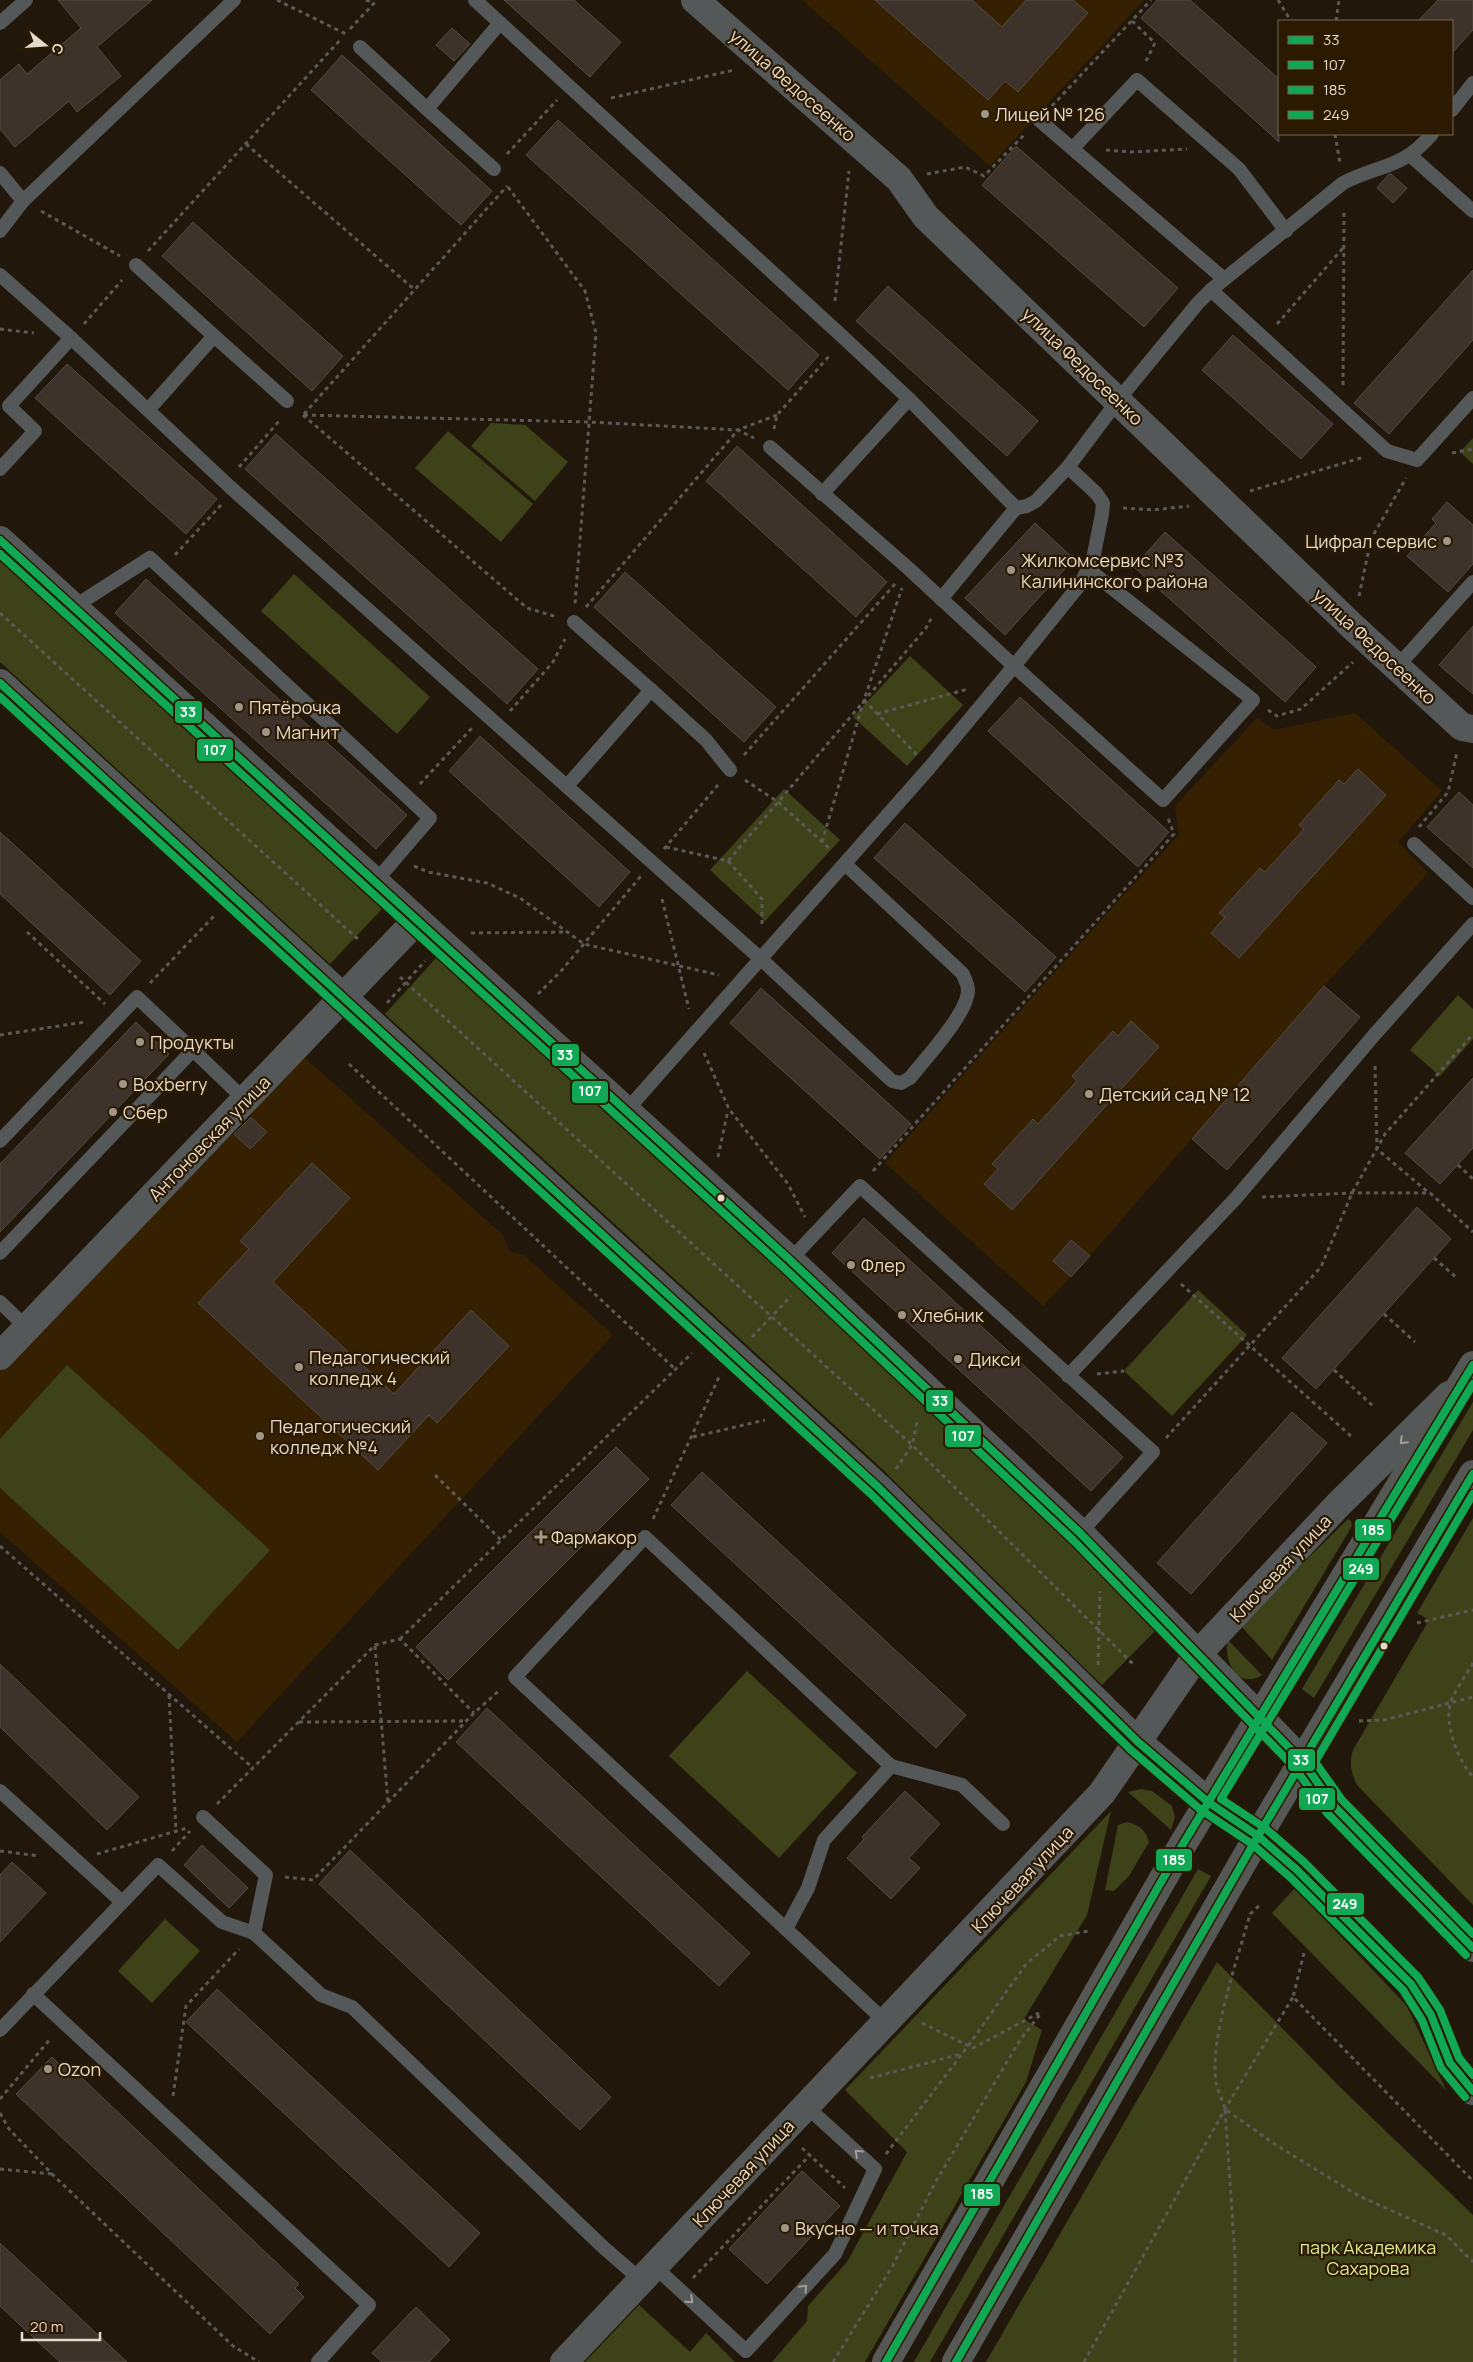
<svg xmlns="http://www.w3.org/2000/svg" width="1473" height="2362" font-family="Manrope,sans-serif">
<rect width="100%" height="100%" fill="#21180b"/>
<!-- built -->
<g fill="#352101">
<polygon points="802,0 1144,0 990,166"/>
<polygon points="1355,713 1442,791 1398,842 1428,873 1324,986 1090,1256 1071,1240 1053,1261 1071,1277 1043,1306 885,1163 1111,909 1179,835 1175,806 1257,718 1274,730"/>
<polygon points="302,1055 503,1235 509,1251 525,1256 613,1335 237,1742 0,1532 0,1372 225,1136 234,1134 250,1149 266,1132 251,1117 252,1107"/>
</g>
<!-- green -->
<g fill="#3e4219">
<polygon points="491,423 525,425 568,462 535,501 471,446"/>
<polygon points="448,431 533,504 501,542 415,468"/>
<polygon points="1473,438 1473,464 1460,452"/>
<polygon points="0,560 382,909 330,964 0,662"/>
<polygon points="294,574 430,697 397,734 261,611"/>
<polygon points="910,656 963,705 907,766 853,717"/>
<polygon points="784,789 840,840 765,921 710,870"/>
<polygon points="438,956 929,1408 1070,1543 1155,1631 1102,1685 880,1467 385,1014"/>
<polygon points="1458,995 1473,1009 1473,1039 1440,1076 1410,1050"/>
<polygon points="1198,1290 1247,1335 1172,1416 1124,1371"/>
<polygon points="67,1365 270,1550 178,1650 0,1488 0,1439"/>
<polygon points="1473,1402 1473,1430 1314,1698 1302,1689"/>
<path d="M1473,1518V1905L1357,1785C1351,1772 1349,1764 1353,1750L1429,1620L1417,1613Z"/>
<polygon points="1348,1519 1351,1521 1352,1526 1272,1660 1240,1625"/>
<path d="M1228,1640L1262,1675C1238,1690 1223,1662 1228,1640Z"/>
<polygon points="747,1671 857,1773 779,1858 669,1756"/>
<polygon points="1141,1789 1152,1791 1172,1806 1175,1817 1171,1830 1128,1792"/>
<polygon points="1111,1811 1087,1915 1024,2019 1042,2030 1026,2082 865,2362 772,2362 807,2321 808,2306 847,2262 907,2152 845,2090"/>
<path d="M1127,1822C1139,1825 1145,1829 1149,1842L1129,1876L1114,1891L1105,1890L1118,1825Z"/>
<polygon points="1198,1869 1211,1876 930,2362 914,2362"/>
<polygon points="1295,1888 1407,2006 1446,2090 1272,1913"/>
<polygon points="165,1919 200,1951 152,2003 118,1971"/>
<polygon points="1217,1962 1343,2090 1473,2215 1473,2362 986,2362"/>
<polygon points="639,2305 690,2352 706,2333 735,2362 585,2362"/>
</g>
<!-- building -->
<g fill="#3d332a" stroke="#554b42">
<polygon points="58,0 152,0 97,47 121,76 77,112 69,101 15,147 0,129 0,80 19,64 27,74 81,28"/>
<polygon points="504,0 574,0 621,42 590,77"/>
<polygon points="875,0 972,0 1002,27 1026,0 1073,0 1088,13 1018,92 1005,81 988,100"/>
<polygon points="1157,0 1190,0 1279,79 1279,142 1141,18"/>
<polygon points="1438,0 1473,0 1473,30 1452,53 1452,21 1418,21"/>
<polygon points="452,28 470,44 454,61 436,45"/>
<polygon points="342,55 492,191 461,225 311,90"/>
<polygon points="558,120 819,355 788,390 526,155"/>
<polygon points="1016,146 1178,288 1144,327 982,185"/>
<polygon points="1389,174 1391,174 1407,188 1393,203 1377,188"/>
<polygon points="193,222 343,356 312,391 162,256"/>
<polygon points="1473,270 1473,340 1389,434 1354,403"/>
<polygon points="888,286 1038,421 1007,456 856,321"/>
<polygon points="1233,335 1333,424 1301,459 1202,370"/>
<polygon points="67,364 217,499 186,534 35,398"/>
<polygon points="276,434 538,669 507,704 245,469"/>
<polygon points="737,446 887,582 856,617 706,481"/>
<polygon points="1447,502 1473,525 1473,564 1448,592 1407,556 1436,523 1432,519"/>
<polygon points="1035,523 1074,559 1005,635 965,598"/>
<polygon points="1165,532 1316,667 1285,702 1134,567"/>
<polygon points="625,572 776,707 744,742 594,607"/>
<polygon points="146,579 407,815 376,849 115,613"/>
<polygon points="1473,626 1473,694 1439,665"/>
<polygon points="1020,697 1169,832 1138,867 988,731"/>
<polygon points="480,736 630,872 599,907 449,771"/>
<polygon points="1358,769 1386,795 1239,958 1211,933 1225,917 1219,913 1260,868 1265,872 1304,829 1299,825 1339,780 1344,784"/>
<polygon points="1459,792 1473,805 1473,868 1427,827"/>
<polygon points="905,823 1056,957 1025,992 874,858"/>
<polygon points="0,832 141,961 110,995 0,894"/>
<polygon points="1324,986 1360,1017 1227,1170 1192,1139"/>
<polygon points="761,988 911,1124 880,1159 730,1023"/>
<polygon points="1131,1021 1159,1047 1012,1210 984,1184 998,1169 992,1164 1033,1119 1038,1124 1077,1081 1072,1076 1113,1031 1118,1036"/>
<polygon points="136,1022 169,1054 0,1232 0,1164"/>
<polygon points="1473,1078 1473,1148 1440,1184 1405,1153"/>
<polygon points="251,1117 267,1132 250,1149 234,1134"/>
<polygon points="312,1163 350,1198 273,1282 293,1301 394,1394 471,1310 509,1346 437,1423 429,1415 378,1470 198,1303 249,1249 240,1241"/>
<polygon points="1417,1207 1451,1239 1316,1389 1282,1358"/>
<polygon points="864,1218 1123,1457 1091,1491 832,1253"/>
<polygon points="1071,1240 1090,1256 1071,1277 1053,1261"/>
<polygon points="1292,1412 1327,1443 1191,1594 1157,1563"/>
<polygon points="616,1447 649,1479 448,1680 416,1647"/>
<polygon points="702,1472 966,1715 936,1748 671,1505"/>
<polygon points="0,1664 139,1797 107,1830 0,1727"/>
<polygon points="487,1708 750,1953 719,1986 456,1742"/>
<polygon points="905,1791 940,1824 909,1858 920,1868 891,1899 847,1858 864,1839 862,1837"/>
<polygon points="202,1845 248,1888 229,1908 184,1865"/>
<polygon points="350,1850 611,2097 580,2130 319,1884"/>
<polygon points="12,1862 46,1893 0,1942 0,1875"/>
<polygon points="217,1989 480,2233 449,2267 186,2022"/>
<polygon points="52,2057 60,2065 64,2061 299,2284 295,2288 304,2297 270,2334 16,2094"/>
<polygon points="802,2171 840,2206 767,2284 729,2249"/>
<polygon points="0,2243 127,2362 60,2362 35,2339 0,2306"/>
<polygon points="416,2307 450,2340 429,2362 382,2362 372,2353"/>
</g>
<g fill="none" stroke-linecap="round" stroke-linejoin="round">
<!-- path -->
<g stroke="#5b5a57" stroke-width="3" stroke-dasharray="4 4" stroke-linecap="butt">
<polyline points="277,0 346,34"/>
<polyline points="366,0 374,3"/>
<polyline points="1278,0 1291,21"/>
<polyline points="1132,21 1155,43 1145,63"/>
<polyline points="1336,21 1339,0"/>
<polyline points="350,29 377,0"/>
<polyline points="611,98 734,70"/>
<polyline points="1052,106 1151,0"/>
<polyline points="1335,134 1340,163"/>
<polyline points="246,144 415,290"/>
<polyline points="1106,150 1131,152 1187,149"/>
<polyline points="507,154 557,100"/>
<polyline points="927,174 965,167 984,176 1025,134"/>
<polyline points="508,187 585,291 596,333 575,604"/>
<polyline points="41,211 120,256"/>
<polyline points="148,251 341,39"/>
<polyline points="835,301 849,171"/>
<polyline points="84,324 122,280"/>
<polyline points="1277,324 1343,248"/>
<polyline points="0,329 34,333"/>
<polyline points="1343,385 1344,209"/>
<polyline points="304,414 507,186"/>
<polyline points="303,415 527,608 557,617"/>
<polyline points="304,415 589,422 738,430 777,415"/>
<polyline points="774,429 777,415 831,354"/>
<polyline points="1452,453 1473,449"/>
<polyline points="239,467 281,419"/>
<polyline points="1250,491 1364,457"/>
<polyline points="1123,508 1153,510 1189,506"/>
<polyline points="175,555 221,505"/>
<polyline points="1359,596 1371,539 1406,478"/>
<polyline points="586,607 738,430 754,438"/>
<polyline points="0,613 360,941"/>
<polyline points="864,700 917,755"/>
<polyline points="1268,710 1277,716 1301,709 1353,662"/>
<polyline points="510,711 553,662 565,639"/>
<polyline points="877,714 968,689"/>
<polyline points="744,755 895,584"/>
<polyline points="745,780 778,802 831,850"/>
<polyline points="420,784 472,728"/>
<polyline points="1419,827 1448,792 1457,752"/>
<polyline points="822,842 864,700 902,588"/>
<polyline points="666,847 728,861 926,628 932,617"/>
<polyline points="664,849 718,785"/>
<polyline points="728,861 762,899 762,926"/>
<polyline points="414,866 428,872 487,883 520,898 584,944 719,975"/>
<polyline points="662,899 689,1009"/>
<polyline points="27,932 105,1004"/>
<polyline points="471,933 565,932"/>
<polyline points="400,977 912,1445 1134,1665"/>
<polyline points="150,983 215,915"/>
<polyline points="538,994 561,971 641,876"/>
<polyline points="387,1003 425,961"/>
<polyline points="0,1035 85,1022"/>
<polyline points="704,1053 729,1109 788,1184 805,1217"/>
<polyline points="349,1064 675,1369"/>
<polyline points="1375,1066 1377,1149 1429,1193"/>
<polyline points="718,1157 728,1110"/>
<polyline points="1458,1165 1473,1179"/>
<polyline points="873,1171 1174,834 1168,818"/>
<polyline points="1262,1197 1352,1193 1430,1193 1473,1232"/>
<polyline points="1434,1258 1457,1278"/>
<polyline points="1181,1284 1352,1437"/>
<polyline points="1384,1314 1415,1342"/>
<polyline points="752,1337 791,1296"/>
<polyline points="1334,1370 1373,1406"/>
<polyline points="1097,1374 1124,1371"/>
<polyline points="693,1437 765,1420"/>
<polyline points="1166,1438 1321,1267 1352,1193 1385,1134 1473,1034"/>
<polyline points="896,1469 912,1445 918,1418"/>
<polyline points="435,1475 501,1540"/>
<polyline points="653,1519 719,1377"/>
<polyline points="0,1546 253,1768"/>
<polyline points="1417,1623 1473,1610"/>
<polyline points="400,1639 692,1353"/>
<polyline points="375,1646 388,1803"/>
<path d="M1473,1663C1467,1674 1453,1693 1450,1704C1445,1727 1458,1760 1473,1777"/>
<polyline points="1098,1665 1100,1591"/>
<polyline points="169,1695 176,1831"/>
<polyline points="1359,1721 1384,1720 1473,1697"/>
<polyline points="299,1722 465,1721"/>
<polyline points="217,1804 375,1645 400,1639 474,1713"/>
<polyline points="0,1851 39,1856"/>
<polyline points="172,1851 190,1831"/>
<polyline points="97,1854 187,1828"/>
<polyline points="285,1877 313,1880 474,1713 501,1689"/>
<polyline points="1304,1953 1293,1997 1473,2181"/>
<polyline points="922,2023 973,2048 1039,2013"/>
<polyline points="870,2078 961,2054"/>
<polyline points="173,2096 186,2006 239,1949"/>
<polyline points="0,2099 51,2038"/>
<path d="M1225,2108C1222,2100 1218,2091 1216,2083C1209,2039 1238,1958 1250,1914L1261,1904"/>
<polyline points="0,2113 9,2129 53,2175 233,2346 259,2362"/>
<polyline points="802,2148 845,2188"/>
<polyline points="886,2154 968,2046 1026,1964 1060,1936 1089,1931"/>
<polyline points="0,2169 52,2174"/>
<polyline points="693,2278 810,2155"/>
<polyline points="833,2362 892,2267 935,2183 1020,2040 1042,2012"/>
<polyline points="1084,2362 1225,2109 1293,1997"/>
<polyline points="1235,2362 1235,2256 1225,2109 1276,2145 1359,2196 1446,2235 1473,2262"/>
</g>
<!-- service -->
<g stroke="#555858" stroke-width="14">
<polyline points="475,0 844,338 909,399 1016,508"/>
<polyline points="0,23 26,0"/>
<polyline points="360,47 427,109"/>
<polyline points="1452,110 1473,83"/>
<polyline points="1039,120 1224,279"/>
<polyline points="1073,148 1137,80 1239,169 1286,231"/>
<polyline points="1411,156 1473,211"/>
<polyline points="494,169 427,109 500,23"/>
<polyline points="0,173 23,201 234,0"/>
<polyline points="0,231 23,201"/>
<polyline points="136,265 214,336"/>
<path d="M0,275L71,338L230,487L761,959L892,1081L901,1083L910,1078C925,1059 967,1014 968,991C968,984 965,979 962,973L845,864"/>
<polyline points="1211,290 1387,451 1417,460 1473,398"/>
<polyline points="149,409 214,336 287,401"/>
<polyline points="1068,467 1096,493 1103,503 1102,514 1093,559 1081,583 1014,666 1163,800 1253,700 1088,569"/>
<polyline points="0,469 35,431 9,406 71,338"/>
<polyline points="822,494 909,399"/>
<path d="M941,599L1016,508L1027,506L1036,501L1068,467L1119,399L1198,303L1211,290L1343,183C1381,164 1402,169 1432,134"/>
<polyline points="76,610 86,599 150,558 430,818 375,882"/>
<polyline points="574,622 651,690"/>
<polyline points="1397,667 1473,582"/>
<polyline points="567,786 651,690 706,740 730,770"/>
<polyline points="1414,844 1473,898"/>
<polyline points="626,1111 930,767 1014,666 908,568 770,447"/>
<polyline points="0,1141 137,997 193,1050"/>
<polyline points="0,1253 193,1050 245,1100"/>
<polyline points="790,1260 860,1186 1153,1452 1080,1533"/>
<polyline points="0,1302 27,1328"/>
<polyline points="1068,1376 1236,1198 1375,1034 1473,924"/>
<polyline points="0,1791 122,1902"/>
<polyline points="203,1817 266,1875 254,1933"/>
<polyline points="786,1929 808,1888 824,1840 891,1766 962,1785 1003,1824"/>
<polyline points="33,1994 369,2305 318,2362"/>
<polyline points="886,2022 515,1677 645,1537 891,1766"/>
<polyline points="0,2030 158,1865 222,1922 254,1933 321,1995 352,2007 603,2247 641,2280"/>
<polyline points="654,2266 746,2351 835,2254 875,2169 806,2106"/>
</g>
<!-- minor -->
<g stroke="#555858" stroke-width="28">
<polyline points="695,0 899,179 926,217 1352,626 1462,727 1473,729"/>
<polyline points="0,1356 417,920"/>
<polyline points="564,2362 1102,1793 1197,1655 1337,1506 1449,1395"/>
</g>
<!-- tertiary -->
<g stroke="#555858" stroke-width="28">
<polyline points="0,540 790,1260 1080,1533 1303,1762 1334,1806 1473,1948"/>
<polyline points="0,683 878,1487 1138,1742 1208,1802 1258,1836 1297,1870 1411,1984 1431,2015 1450,2063 1473,2091"/>
</g>
<!-- primary -->
<g stroke="#565855" stroke-width="28">
<polyline points="886,2362 1180,1849 1473,1365"/>
<polyline points="956,2362 1258,1836 1473,1474"/>
</g>
<!-- bus-1 casing -->
<g stroke="#2b1a01" stroke-width="11">
<g id="bus-1">
<polyline points="0,540 790,1260 1080,1533 1303,1762 1334,1806 1473,1948"/>
<polyline points="0,683 878,1487 1138,1742 1208,1802 1258,1836 1297,1870 1411,1984 1431,2015 1450,2063 1473,2091"/>
</g>
</g>
<!-- bus-2 casing -->
<g stroke="#2b1a01" stroke-width="11">
<g id="bus-2">
<polyline points="0,554 783,1267 1073,1540 1295,1768 1327,1813 1466,1955"/>
<polyline points="0,697 871,1494 1131,1750 1201,1810 1252,1844 1290,1877 1403,1990 1422,2020 1441,2068 1465,2097"/>
</g>
</g>
<!-- bus-3 casing -->
<g stroke="#2b1a01" stroke-width="11">
<g id="bus-3">
<polyline points="886,2362 1180,1849 1473,1365"/>
<polyline points="956,2362 1258,1836 1473,1474"/>
</g>
</g>
<!-- bus-4 casing -->
<g stroke="#2b1a01" stroke-width="11">
<g id="bus-4">
<polyline points="1473,1384 1221,1799 1265,1828 1304,1862 1418,1977 1440,2010 1459,2058 1473,2075"/>
<polyline points="1473,1494 1315,1762 1342,1800 1473,1934"/>
</g>
</g>
<!-- bus-1 -->
<use href="#bus-1" stroke="#10a855" stroke-width="8"/>
<!-- bus-2 -->
<use href="#bus-2" stroke="#10a855" stroke-width="8"/>
<!-- bus-3 -->
<use href="#bus-3" stroke="#10a855" stroke-width="8"/>
<!-- bus-4 -->
<use href="#bus-4" stroke="#10a855" stroke-width="8"/>
</g>
<!-- one-way arrows -->
<defs><path id="oneway-chevron" d="M-2-3.5L2.5 0L-2 3.5" fill="none" stroke-width="1.6" stroke-linecap="round" stroke-linejoin="round" transform="scale(1.25)"/></defs>
<g stroke="#a4a097">
<use href="#oneway-chevron" transform="translate(1403 1441) rotate(135)"/>
<use href="#oneway-chevron" transform="translate(858 2153) rotate(-137)"/>
<use href="#oneway-chevron" transform="translate(804 2288) rotate(-47)"/>
<use href="#oneway-chevron" transform="translate(690 2300) rotate(43)"/>
</g>
<!-- markers -->
<g fill="#a09688" stroke="#2b1a01" stroke-width="2">
<circle cx="985" cy="114" r="5"/>
<circle cx="1447" cy="541" r="5"/>
<circle cx="1011" cy="570" r="5"/>
<circle cx="239" cy="707" r="5"/>
<circle cx="266" cy="732" r="5"/>
<circle cx="140" cy="1042" r="5"/>
<circle cx="123" cy="1084" r="5"/>
<circle cx="1089" cy="1094" r="5"/>
<circle cx="113" cy="1112" r="5"/>
<circle cx="851" cy="1265" r="5"/>
<circle cx="902" cy="1315" r="5"/>
<circle cx="958" cy="1359" r="5"/>
<circle cx="299" cy="1367" r="5"/>
<circle cx="260" cy="1436" r="5"/>
<path d="M538.5 1529.5h5v5h5v5h-5v5h-5v-5h-5v-5h5z"/>
<circle cx="48" cy="2069" r="5"/>
<circle cx="785" cy="2228" r="5"/>
</g>
<g fill="#e5dacb" stroke="#2b1a01" stroke-width="2">
<circle cx="721" cy="1198" r="4.5"/>
<circle cx="1384" cy="1646" r="4.5"/>
</g>
<g text-anchor="middle" dominant-baseline="central" stroke-width="4.5" stroke-linejoin="round" paint-order="stroke">
<!-- street labels -->
<g font-size="18" fill="#e5dacb" stroke="#2b1a01">
<text transform="translate(793 85) rotate(41)">улица Федосеенко</text>
<text transform="translate(1083 366) rotate(44)">улица Федосеенко</text>
<text transform="translate(1375 646) rotate(43)">улица Федосеенко</text>
<text transform="translate(209 1138) rotate(-46)">Антоновская улица</text>
<text transform="translate(1280 1568) rotate(-47)">Ключевая улица</text>
<text transform="translate(1022 1879) rotate(-47)">Ключевая улица</text>
<text transform="translate(743 2173) rotate(-47)">Ключевая улица</text>
</g>
<!-- poi labels -->
<g font-size="18" fill="#e5dacb" stroke="#2b1a01" text-anchor="start">
<text x="995" y="114">Лицей № 126</text>
<text x="1437" y="541" text-anchor="end">Цифрал сервис</text>
<text x="1021" y="560">Жилкомсервис №3<tspan x="1021" dy="21">Калининского района</tspan></text>
<text x="249" y="707">Пятёрочка</text>
<text x="276" y="732">Магнит</text>
<text x="150" y="1042">Продукты</text>
<text x="133" y="1084">Boxberry</text>
<text x="1099" y="1094">Детский сад № 12</text>
<text x="123" y="1112">Сбер</text>
<text x="861" y="1265">Флер</text>
<text x="912" y="1315">Хлебник</text>
<text x="309" y="1357">Педагогический<tspan x="309" dy="21">колледж 4</tspan></text>
<text x="968" y="1359">Дикси</text>
<text x="270" y="1426">Педагогический<tspan x="270" dy="21">колледж №4</tspan></text>
<text x="551" y="1537">Фармакор</text>
<text x="58" y="2069">Ozon</text>
<text x="795" y="2228">Вкусно — и точка</text>
</g>
<!-- park labels -->
<g font-size="18" fill="#daea8e" stroke="#2b1a01">
<text x="1368" y="2247">парк Академика<tspan x="1368" dy="21">Сахарова</tspan></text>
</g>
</g>
<g stroke="#2b1a01" stroke-width="2">
<rect x="174" y="700" width="29" height="24" rx="5" fill="#10a855"/>
<rect x="196" y="738" width="38" height="24" rx="5" fill="#10a855"/>
<rect x="551" y="1043" width="29" height="24" rx="5" fill="#10a855"/>
<rect x="571" y="1080" width="38" height="24" rx="5" fill="#10a855"/>
<rect x="925" y="1389" width="29" height="24" rx="5" fill="#10a855"/>
<rect x="944" y="1424" width="38" height="24" rx="5" fill="#10a855"/>
<rect x="1354" y="1518" width="38" height="24" rx="5" fill="#10a855"/>
<rect x="1342" y="1557" width="38" height="24" rx="5" fill="#10a855"/>
<rect x="1287" y="1748" width="29" height="24" rx="5" fill="#10a855"/>
<rect x="1298" y="1787" width="38" height="24" rx="5" fill="#10a855"/>
<rect x="1155" y="1848" width="38" height="24" rx="5" fill="#10a855"/>
<rect x="1326" y="1892" width="39" height="24" rx="5" fill="#10a855"/>
<rect x="963" y="2183" width="38" height="24" rx="5" fill="#10a855"/>
</g>
<g font-size="14" text-anchor="middle" font-weight="bold" fill="#fff">
<text x="188" y="717">33</text>
<text x="215" y="755">107</text>
<text x="565" y="1060">33</text>
<text x="590" y="1096">107</text>
<text x="940" y="1406">33</text>
<text x="963" y="1441">107</text>
<text x="1373" y="1535">185</text>
<text x="1361" y="1574">249</text>
<text x="1301" y="1765">33</text>
<text x="1317" y="1804">107</text>
<text x="1174" y="1865">185</text>
<text x="1345" y="1909">249</text>
<text x="982" y="2199">185</text>
</g>
<!-- legend -->
<rect x="1278" y="20" width="175" height="115" fill="#2b1a01" stroke="#756752"/>
<rect x="1288" y="36" width="25" height="8" fill="#10a855" stroke="#756752"/>
<text x="1323" y="45" font-size="15" fill="#e5dacb">33</text>
<rect x="1288" y="61" width="25" height="8" fill="#10a855" stroke="#756752"/>
<text x="1323" y="70" font-size="15" fill="#e5dacb">107</text>
<rect x="1288" y="86" width="25" height="8" fill="#10a855" stroke="#756752"/>
<text x="1323" y="95" font-size="15" fill="#e5dacb">185</text>
<rect x="1288" y="111" width="25" height="8" fill="#10a855" stroke="#756752"/>
<text x="1323" y="120" font-size="15" fill="#e5dacb">249</text>
<!-- north arrow -->
<g transform="translate(45 45) rotate(107)" stroke="#2b1a01" stroke-width="4" paint-order="stroke">
<path d="M0-4L9 19L0 12L-9 19Z" fill="#e5dacb"/>
<text y="-8" font-size="14" font-weight="bold" text-anchor="middle" fill="#e5dacb">С</text>
</g>
<!-- scale -->
<path d="M22 2332v8h78v-8" fill="none" stroke="#e5dacb" stroke-width="2.5"/>
<text x="30" y="2332" font-size="15" fill="#e5dacb" stroke="#2b1a01" stroke-width="4" paint-order="stroke">20 m</text>
</svg>
